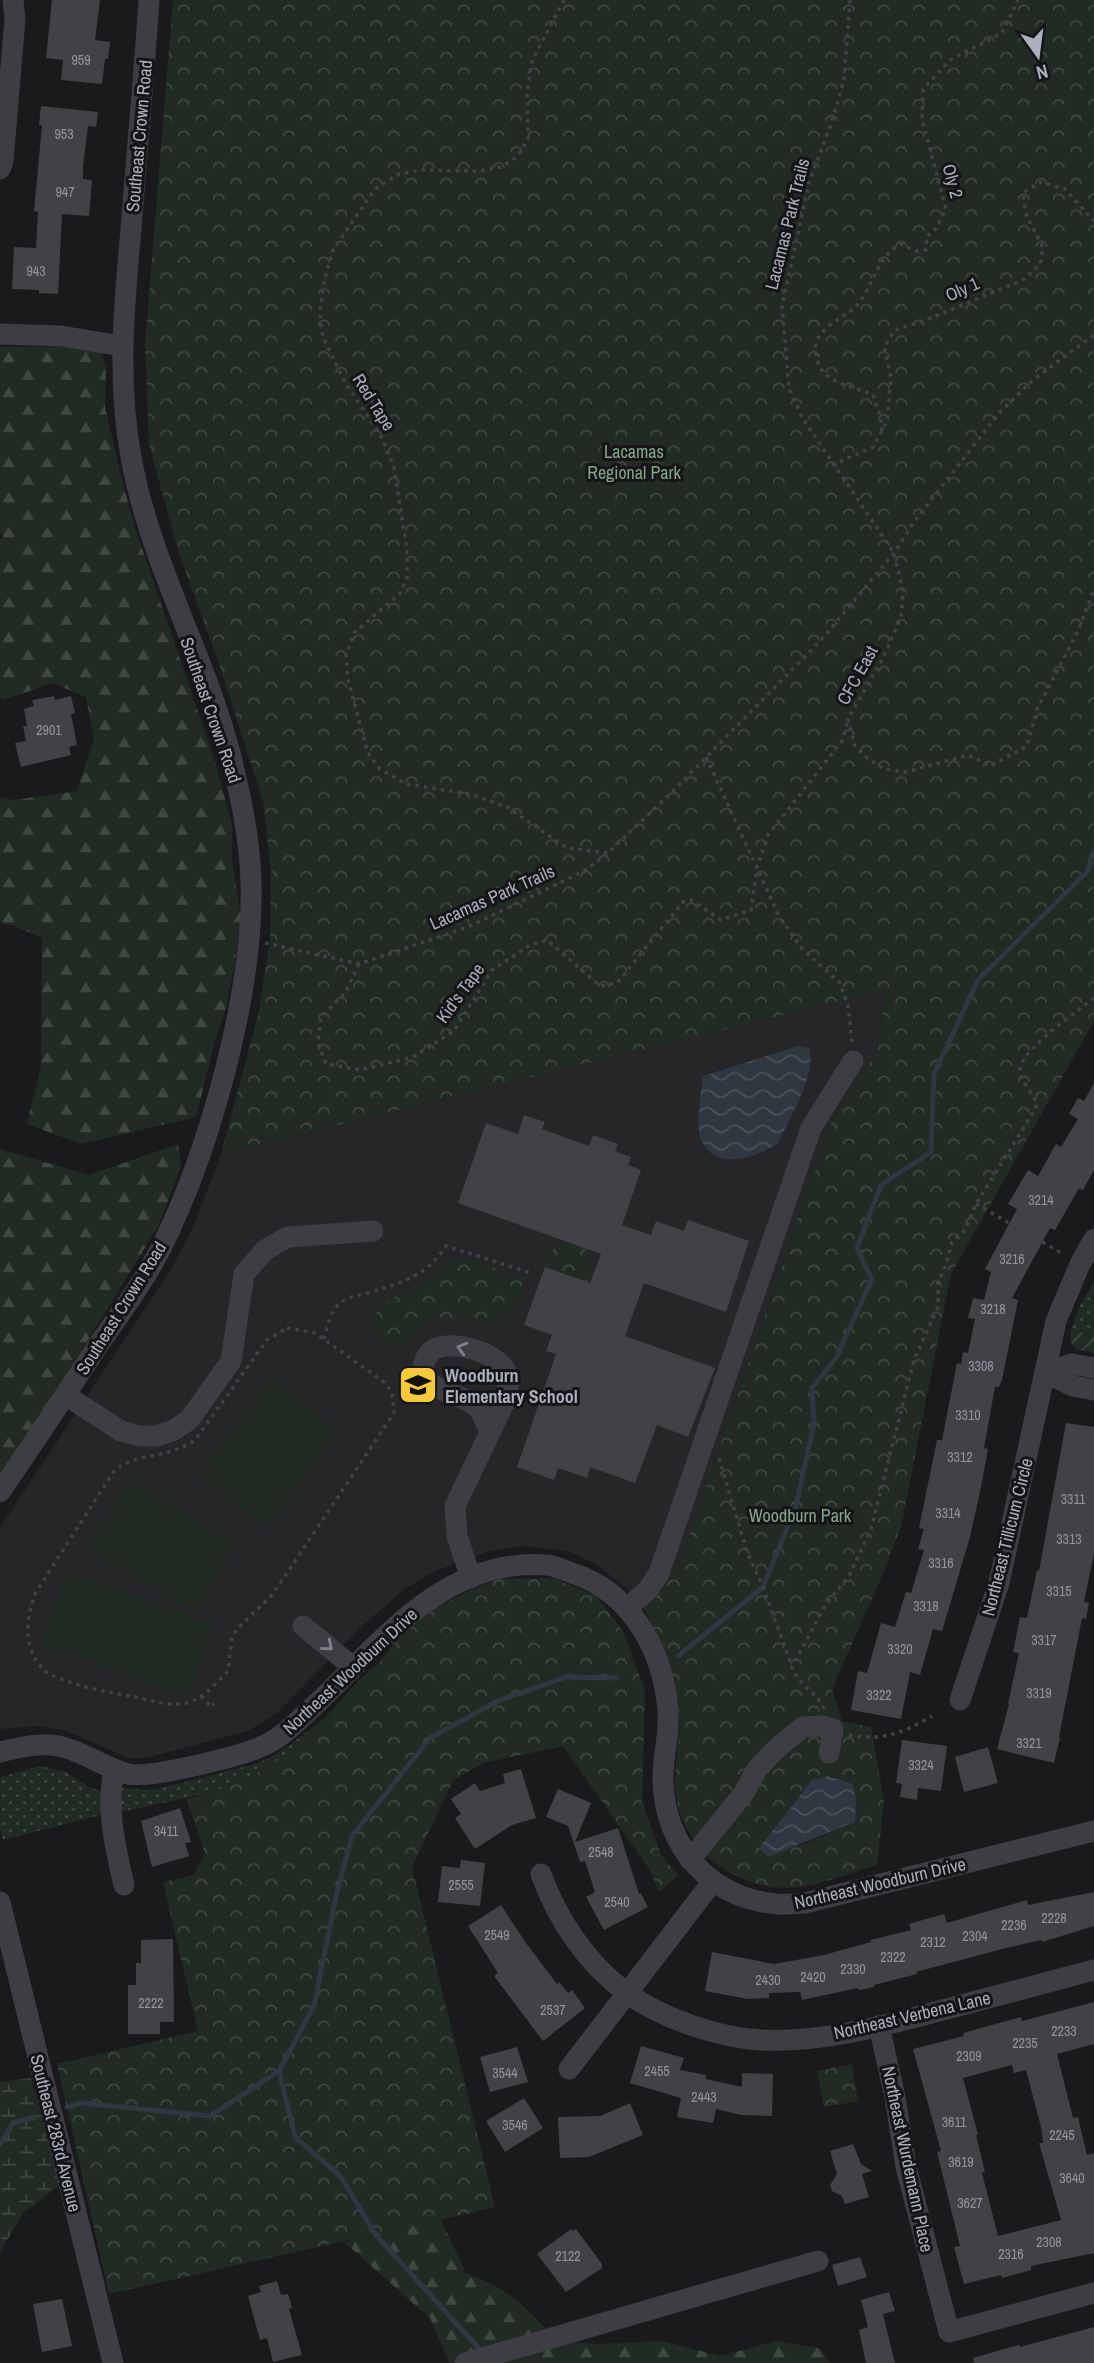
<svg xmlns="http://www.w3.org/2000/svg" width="1094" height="2363" font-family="'Archivo Narrow',sans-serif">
<defs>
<pattern id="grass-dots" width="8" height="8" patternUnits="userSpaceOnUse" patternTransform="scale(1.75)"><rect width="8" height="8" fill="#212b23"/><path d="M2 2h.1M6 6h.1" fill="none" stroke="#3f4741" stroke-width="1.8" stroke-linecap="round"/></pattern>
<pattern id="forest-firs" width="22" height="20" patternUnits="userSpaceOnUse" patternTransform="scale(1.75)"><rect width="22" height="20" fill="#212b23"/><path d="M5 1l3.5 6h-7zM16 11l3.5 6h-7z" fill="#3f4741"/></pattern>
<pattern id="wetland-marsh" width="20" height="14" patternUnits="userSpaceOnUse" patternTransform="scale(1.75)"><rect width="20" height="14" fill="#212b23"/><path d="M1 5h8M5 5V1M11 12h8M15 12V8" fill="none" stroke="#3f4741"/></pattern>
<pattern id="park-crowns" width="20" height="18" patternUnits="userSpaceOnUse" patternTransform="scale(1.75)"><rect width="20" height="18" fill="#212b23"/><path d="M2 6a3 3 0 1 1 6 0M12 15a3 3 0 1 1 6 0" fill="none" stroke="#3f4741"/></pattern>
<pattern id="garden-furrows" width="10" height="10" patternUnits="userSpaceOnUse" patternTransform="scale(1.75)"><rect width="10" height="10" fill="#212b23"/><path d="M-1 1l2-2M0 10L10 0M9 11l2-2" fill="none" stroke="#3f4741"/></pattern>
<pattern id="water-waves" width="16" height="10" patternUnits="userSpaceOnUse" patternTransform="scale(1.75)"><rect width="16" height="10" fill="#2f3741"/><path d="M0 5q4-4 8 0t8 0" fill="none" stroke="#4a515a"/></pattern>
</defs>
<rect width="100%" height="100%" fill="#1a1a1c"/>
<!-- built -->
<polygon fill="#262629" points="885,990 878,1050 831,1123 679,1565 646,1611 624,1586 594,1563 567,1551 523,1546 490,1551 435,1571 405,1589 363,1625 277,1713 248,1731 146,1758 128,1758 64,1730 38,1726 0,1729 0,1528 170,1271 192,1230 221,1154"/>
<!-- grass -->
<g fill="url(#grass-dots)">
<polygon points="1094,1281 1094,1335 1071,1330 1081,1303"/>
<polygon points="379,1663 312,1738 264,1769 217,1791 117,1813 120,1788 153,1790 259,1763 286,1748 327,1716 359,1680"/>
<polygon points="40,1766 64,1771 91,1788 102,1791 101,1815 3,1840 0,1827 0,1777"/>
</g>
<!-- forest -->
<g fill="url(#forest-firs)">
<polygon points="0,347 83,347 101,352 106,367 105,407 122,480 135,528 213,755 232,824 232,860 241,917 235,961 226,1008 215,1040 196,1117 81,1144 27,1124 41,1066 42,938 12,925 0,923 0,797 14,800 77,791 94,739 86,697 52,683 4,700 0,697 0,539 3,538 0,531"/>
<polygon points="178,1144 181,1166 159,1225 0,1483 0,1149 89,1175"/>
<path d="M495,2207L441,2220L466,2273C508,2289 527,2306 556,2341L595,2344L662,2341L721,2356L776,2341L819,2348L830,2363H449L430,2318L344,2242L365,2236L109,2294Z"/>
</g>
<!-- wetland -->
<polygon fill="url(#wetland-marsh)" points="31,2078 60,2185 23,2213 0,2252 0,2082"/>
<!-- park -->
<g fill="url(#park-crowns)" fill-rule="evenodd">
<path d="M173,0H1094V1021L951,1274L901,1527L885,1569L832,1689L842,1721L871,1727L884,1801L877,1865C853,1872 824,1884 799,1887C737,1894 676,1847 675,1783C675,1753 684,1721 676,1692C670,1665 656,1638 646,1611L679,1565L831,1123L878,1050L885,990L221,1154L258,1015L270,940L271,871L263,801L217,658L179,554L149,444L145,344ZM828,1776L853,1784L855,1822L797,1847L759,1848L812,1780Z"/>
<path d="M569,1243L586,1249C592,1262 593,1270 588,1283L542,1268C548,1253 554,1246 569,1243Z"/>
<path d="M469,1259L524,1279C522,1286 522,1294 519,1300C499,1342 449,1304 420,1327C414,1331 411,1339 407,1345L386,1341L375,1332L373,1319L378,1309L394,1297L418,1286L454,1260Z"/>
<polygon points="553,1578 596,1596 623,1631 645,1690 642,1801 661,1855 678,1875 659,1892 650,1870 563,1746 483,1763 453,1781 412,1867 495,2207 109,2294 57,2064 198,2031 163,1882 194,1875 205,1854 187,1799 217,1791 264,1769 312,1738 379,1663 401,1634 428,1612 464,1593 499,1579"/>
<polygon points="852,2064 858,2101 824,2107 817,2071"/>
</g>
<!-- garden -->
<polygon fill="url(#garden-furrows)" points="1071,1330 1094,1335 1094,1353 1076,1349 1070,1341"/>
<!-- pitch -->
<g fill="#212b23">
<polygon points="271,1380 338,1430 267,1526 200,1476"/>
<polygon points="129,1480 236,1543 195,1612 88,1549"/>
<polygon points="68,1573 213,1624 188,1696 42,1645"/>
</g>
<!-- water -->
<g fill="url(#water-waves)">
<path d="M798,1046L809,1048C818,1071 789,1120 778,1143C756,1159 710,1172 700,1136C696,1121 701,1092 703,1076Z"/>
<polygon points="828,1776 853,1784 856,1801 855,1822 768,1857 759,1848 812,1780"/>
</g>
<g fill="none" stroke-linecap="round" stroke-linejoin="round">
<!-- stream -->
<g stroke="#2f3741" stroke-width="5">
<polyline points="678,1656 763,1587 796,1506 814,1424 812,1388 836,1358 872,1279 857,1248 881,1185 931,1152 934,1074 978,980 1087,872 1094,851"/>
<polyline points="279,2071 295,2137 341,2177 375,2234 483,2353"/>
<polyline points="67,2107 81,2103 210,2116 279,2071 314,2006 336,1896 352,1836 430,1738 498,1701 566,1677 617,1678"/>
<polyline points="0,2145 13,2123 35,2117"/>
</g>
</g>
<!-- building -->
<g fill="#414246" fill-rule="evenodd">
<polygon points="52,0 100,0 95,40 110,42 108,59 105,59 102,84 61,80 63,60 46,58"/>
<polygon points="41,106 98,112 96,127 88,126 83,167 83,179 92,180 89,216 62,214 58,294 39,293 39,290 12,289 14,247 36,248 38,212 34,211 42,125 39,125"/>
<polygon points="54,696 55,700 71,696 75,713 71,714 77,745 69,747 71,755 21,767 15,743 26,741 23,726 27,726 24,709 34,706 32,700"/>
<polygon points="1094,1083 1094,1170 1083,1190 1079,1188 1055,1230 1050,1228 1012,1298 1018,1300 1002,1380 999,1387 995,1387 984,1448 988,1449 981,1487 970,1537 942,1631 933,1629 920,1675 910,1672 901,1719 851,1710 858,1671 867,1673 881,1623 895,1627 906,1592 911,1593 924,1550 918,1549 924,1529 919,1528 937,1440 942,1440 957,1363 961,1364 963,1352 968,1353 975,1319 968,1318 973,1298 984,1300 991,1272 985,1269 1017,1209 1008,1204 1028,1170 1038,1176 1056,1144 1061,1147 1078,1119 1069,1114 1078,1098 1084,1101"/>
<polygon points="524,1115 545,1122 542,1129 589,1146 593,1135 618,1144 615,1151 631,1157 628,1165 641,1170 622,1225 651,1235 656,1221 684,1231 688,1220 749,1241 726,1312 644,1283 625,1336 715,1368 688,1437 657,1425 635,1483 590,1467 587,1478 558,1468 554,1480 517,1467 556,1354 546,1351 552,1335 524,1325 545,1267 590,1283 601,1254 458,1203 486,1123 518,1134"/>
<polygon points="1066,1423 1094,1427 1094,1553 1084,1602 1089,1603 1086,1619 1082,1618 1059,1737 1060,1738 1054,1763 997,1749 1009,1704 1008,1704 1019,1653 1013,1652 1020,1617 1027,1618 1037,1570 1039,1571"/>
<polygon points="902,1740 947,1746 941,1791 918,1788 917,1800 900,1797 902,1784 896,1783"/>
<polygon points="988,1747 998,1783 964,1792 955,1757"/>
<polygon points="521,1769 536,1818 512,1825 475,1849 455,1818 461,1814 451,1799 475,1783 480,1791 505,1783 503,1774"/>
<polygon points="558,1789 591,1803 575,1842 618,1828 639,1894 641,1893 648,1907 604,1930 586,1897 595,1892 585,1861 580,1862 568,1826 546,1817"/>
<polygon points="180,1808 191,1842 185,1843 189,1856 152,1867 141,1821"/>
<polygon points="461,1860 485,1863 480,1906 438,1902 442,1866 460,1868"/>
<polygon points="1094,1892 1094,1926 1042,1942 1041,1940 1002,1949 916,1972 917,1974 874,1985 874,1987 859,1990 858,1988 802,2000 800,1992 769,1993 769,1998 748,1999 705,1991 712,1952 774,1964 824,1955 871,1942 870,1940 911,1930 909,1924 944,1914 947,1923 1027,1900 1028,1905"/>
<polygon points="501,1905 526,1943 557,1984 559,1982 568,1993 572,1990 585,2008 543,2041 494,1976 498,1973 468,1926"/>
<polygon points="173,1939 174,2022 160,2022 160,2034 128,2034 128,1985 136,1985 136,1963 141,1963 141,1940"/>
<path d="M1094,2002V2044L1057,2054L1073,2118L1078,2117L1087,2155L1094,2153V2253L1031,2266V2270L1002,2278L1001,2275L964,2284L954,2247L960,2246L937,2152L941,2151L913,2049L964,2036L963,2033L1021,2017L1022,2021ZM1012,2065L1014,2073L1026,2070L1041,2127L1043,2143H1039L1061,2220L998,2236L982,2173L985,2172L976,2135H978L963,2078Z"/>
<polygon points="641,2046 684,2058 680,2070 706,2075 706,2079 742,2087 742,2073 773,2074 772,2116 741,2115 716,2109 713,2123 677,2117 681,2098 630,2083"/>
<polygon points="517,2047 528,2082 490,2092 480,2057"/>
<polygon points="524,2098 543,2128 505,2152 486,2121"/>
<polygon points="630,2103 643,2135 589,2157 560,2158 558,2117 600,2116"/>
<polygon points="853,2144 861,2164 872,2171 862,2174 869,2197 845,2204 842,2196 832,2191 830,2185 837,2174 830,2151"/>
<polygon points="571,2229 572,2231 576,2229 602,2264 602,2268 566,2292 537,2254"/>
<polygon points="860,2257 867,2277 838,2286 832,2265"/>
<polygon points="277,2281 281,2295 288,2294 292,2308 289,2309 302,2355 273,2362 267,2338 260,2340 248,2296 261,2292 259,2286"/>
<polygon points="889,2292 895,2311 883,2314 895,2363 866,2363 859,2330 868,2327 861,2300"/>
<polygon points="62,2299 72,2346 42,2352 33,2304"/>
<polygon points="1094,2327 1094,2363 974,2363 973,2358 1004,2349 1019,2345 1020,2347"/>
</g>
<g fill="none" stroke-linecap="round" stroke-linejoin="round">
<!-- path -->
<g stroke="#414248" stroke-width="3.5" stroke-dasharray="3.5 5" stroke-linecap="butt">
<polyline points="564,0 532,61 527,93 528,139 517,157 501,167 479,171 420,170 399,174 375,189 333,250 324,281 320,313 323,337 343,379 382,438 394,468 407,549 407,578 400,593 354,633 346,654 348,680 368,753 380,769 406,784 470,794 507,807 567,848 608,853"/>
<polyline points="850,0 844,80 832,121 809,183 782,306 789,388 803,419 894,553 903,592 901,617 883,658 848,719 855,746 867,758 884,769 906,772 968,755 990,766 1027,746 1037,709 1078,631 1094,589"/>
<path d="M882,431L881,419L873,395C851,385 819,384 816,354C815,347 816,340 821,334C830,321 851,314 858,304C874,284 878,255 901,244L916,251L926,250L927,236L935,230L946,209L922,119L923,89L950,60L1002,33L1018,0"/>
<polyline points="832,465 873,447 887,421 891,378 884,347 895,330 926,320 1023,280 1040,265 1043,248 1026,214 1023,193 1041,182 1065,189 1094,221"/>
<polyline points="706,757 779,916 802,949 840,983 848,1006 852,1042"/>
<polyline points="265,943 359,964 468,927 584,871 608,853 674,790 823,638 894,553 914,522 1000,412 1033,380 1094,335"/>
<polyline points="359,964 345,993 321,1017 318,1043 326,1064 360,1070 413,1057 454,1031 492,970 530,945 547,940 600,986 617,983 683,902 691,900 721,920 751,910 757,867 768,835 842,741 848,721"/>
<polyline points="976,1204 1063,1254"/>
<path d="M287,1328L315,1333L384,1382L392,1392L394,1413L273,1594L237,1629L232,1638L228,1671C217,1682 205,1697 190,1702C172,1708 149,1700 131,1696C111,1693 57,1683 43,1669C22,1647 26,1617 36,1592L114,1471C138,1451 167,1460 195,1440L267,1340Z"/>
<path d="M324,1339C327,1328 330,1312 339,1304C345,1298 355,1296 364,1294C397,1284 426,1278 446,1246L531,1273"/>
<polyline points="719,1458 747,1552 763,1587 792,1667"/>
<polyline points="201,1696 211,1707 214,1704"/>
<path d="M824,1709C815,1690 799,1686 792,1667L826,1604L849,1576L871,1529L914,1360L938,1307V1283L946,1265L952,1242L965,1230L976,1204L1034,1111L1037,1103C1033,1093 1019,1080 1020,1069C1022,1049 1078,1011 1094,998"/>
<path d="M849,1735C884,1741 903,1733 932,1716"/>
</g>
<!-- minor -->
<g stroke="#3d3d43" stroke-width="21">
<polyline points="0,169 3,161 15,19 13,0"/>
<polyline points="0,334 61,336 122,346"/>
<polyline points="1045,1372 1073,1386 1094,1390"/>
<polyline points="1045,1372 1072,1364 1094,1368"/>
<polyline points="65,1395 121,1431 139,1436 157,1436 174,1430 189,1420 231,1361 244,1274 265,1250 288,1237 373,1231"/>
<path d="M0,1492C34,1442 68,1391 101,1341C122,1311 145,1280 161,1248C210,1150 254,991 251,882C250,840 241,798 231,757C205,655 150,563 131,457C117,381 124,305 131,229C137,152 144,76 149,0"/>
<path d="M471,1578L457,1536L455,1506L505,1401C507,1392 510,1383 507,1374C501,1352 438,1332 426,1358C411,1392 463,1391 478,1408C483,1414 486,1424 490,1432"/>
<polyline points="627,1608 648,1590 659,1573 811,1128 853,1061"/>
<polyline points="303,1626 353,1667"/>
<polyline points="960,1700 999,1583 1056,1321 1080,1264 1094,1239"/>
<path d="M0,1752C21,1747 45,1741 66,1748C87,1754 106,1768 128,1774C149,1779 235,1757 258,1748C280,1740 298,1721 315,1705C381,1643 443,1558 545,1565C554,1565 563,1570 572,1573C631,1592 663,1650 668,1710C670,1735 662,1759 663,1782C666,1849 711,1898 777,1904C786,1905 796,1903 805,1903L1094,1831"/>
<path d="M114,1769C106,1809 115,1846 124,1885"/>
<polyline points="690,1860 744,1793 757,1769 778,1747 803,1727 821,1726 833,1729 829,1753"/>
<path d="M541,1874C557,1919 587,1964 627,1993C661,2018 719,2038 761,2040C821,2043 882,2026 939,2011C991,1997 1042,1984 1094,1970"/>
<polyline points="0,1902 113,2363"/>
<polyline points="879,2026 895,2097 906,2167 949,2332 1094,2293"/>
<polyline points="569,2069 713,1881"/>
<polyline points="465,2363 818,2261"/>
</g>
</g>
<!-- one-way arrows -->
<defs><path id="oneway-chevron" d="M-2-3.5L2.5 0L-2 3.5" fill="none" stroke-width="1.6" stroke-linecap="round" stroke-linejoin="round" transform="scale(1.75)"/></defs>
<g stroke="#80818c">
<use href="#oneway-chevron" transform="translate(462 1348) rotate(-164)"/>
<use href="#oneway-chevron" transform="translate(328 1646) rotate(40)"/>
</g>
<!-- icons -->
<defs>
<g id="school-square" transform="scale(2.0125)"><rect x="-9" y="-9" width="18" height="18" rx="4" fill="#f6c938" stroke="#151517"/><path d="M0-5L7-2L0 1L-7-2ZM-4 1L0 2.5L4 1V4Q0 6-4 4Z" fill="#111"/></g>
</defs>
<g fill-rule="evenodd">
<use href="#school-square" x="418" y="1385"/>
</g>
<g text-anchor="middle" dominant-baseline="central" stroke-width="6" stroke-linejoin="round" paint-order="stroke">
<!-- number labels -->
<g font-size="14" fill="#91949e">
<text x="81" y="60">959</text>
<text x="64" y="134">953</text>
<text x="65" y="192">947</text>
<text x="36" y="271">943</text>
<text x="49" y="730">2901</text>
<text x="1041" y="1200">3214</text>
<text x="1012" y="1259">3216</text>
<text x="993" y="1309">3218</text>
<text x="981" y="1366">3308</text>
<text x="968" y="1415">3310</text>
<text x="960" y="1457">3312</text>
<text x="1073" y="1499">3311</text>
<text x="948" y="1513">3314</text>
<text x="1069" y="1539">3313</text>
<text x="941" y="1563">3316</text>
<text x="1059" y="1591">3315</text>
<text x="926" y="1606">3318</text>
<text x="1044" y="1640">3317</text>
<text x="900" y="1649">3320</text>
<text x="1039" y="1693">3319</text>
<text x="879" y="1695">3322</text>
<text x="1029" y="1743">3321</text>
<text x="921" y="1765">3324</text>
<text x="166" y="1831">3411</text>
<text x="601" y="1852">2548</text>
<text x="461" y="1885">2555</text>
<text x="617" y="1902">2540</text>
<text x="1054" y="1918">2228</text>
<text x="1014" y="1925">2236</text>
<text x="497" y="1935">2549</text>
<text x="975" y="1936">2304</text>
<text x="933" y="1942">2312</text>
<text x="893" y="1957">2322</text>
<text x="853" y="1969">2330</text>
<text x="813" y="1977">2420</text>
<text x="768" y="1980">2430</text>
<text x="151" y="2003">2222</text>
<text x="553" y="2010">2537</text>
<text x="1064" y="2031">2233</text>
<text x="1025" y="2043">2235</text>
<text x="969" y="2056">2309</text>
<text x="657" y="2071">2455</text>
<text x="505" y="2073">3544</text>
<text x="704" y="2097">2443</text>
<text x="954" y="2122">3611</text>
<text x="515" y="2125">3546</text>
<text x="1062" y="2135">2245</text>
<text x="961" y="2162">3619</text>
<text x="1072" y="2178">3640</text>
<text x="970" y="2203">3627</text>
<text x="1049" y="2242">2308</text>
<text x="1011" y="2254">2316</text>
<text x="568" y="2256">2122</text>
</g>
<!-- street labels -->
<g font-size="18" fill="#acafbc" stroke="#151517">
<text transform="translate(139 136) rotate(-85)">Southeast Crown Road</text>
<text transform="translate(953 181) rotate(75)">Oly 2</text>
<text transform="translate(787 224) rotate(-76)">Lacamas Park Trails</text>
<text transform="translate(962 289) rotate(-24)">Oly 1</text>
<text transform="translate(374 402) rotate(58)">Red Tape</text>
<text transform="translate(857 675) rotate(-61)">CFC East</text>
<text transform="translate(211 710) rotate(71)">Southeast Crown Road</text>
<text transform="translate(492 897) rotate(-24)">Lacamas Park Trails</text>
<text transform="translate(460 993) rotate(-54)">Kid's Tape</text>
<text transform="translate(121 1308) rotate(-58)">Southeast Crown Road</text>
<text transform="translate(1007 1537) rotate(-76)">Northeast Tillicum Circle</text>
<text transform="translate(350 1671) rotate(-43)">Northeast Woodburn Drive</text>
<text transform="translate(880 1883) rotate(-13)">Northeast Woodburn Drive</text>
<text transform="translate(912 2015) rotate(-13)">Northeast Verbena Lane</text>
<text transform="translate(56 2133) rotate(76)">Southeast 283rd Avenue</text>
<text transform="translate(908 2159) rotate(78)">Northeast Wurdemann Place</text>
</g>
<!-- park labels -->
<g font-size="18" fill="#83a789" stroke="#151517">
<text x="634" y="451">Lacamas<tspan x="634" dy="21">Regional Park</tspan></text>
<text x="800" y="1515">Woodburn Park</text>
</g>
<!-- poi labels -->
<g font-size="18" font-weight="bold" fill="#acafbc" stroke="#151517" text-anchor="start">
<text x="445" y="1375">Woodburn<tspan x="445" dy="21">Elementary School</tspan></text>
</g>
</g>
<!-- north arrow -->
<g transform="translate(1038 56) rotate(166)" stroke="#151517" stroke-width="5" paint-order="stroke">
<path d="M0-5L12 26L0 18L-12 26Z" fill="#acafbc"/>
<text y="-10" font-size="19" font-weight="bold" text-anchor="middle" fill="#acafbc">N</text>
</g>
</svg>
